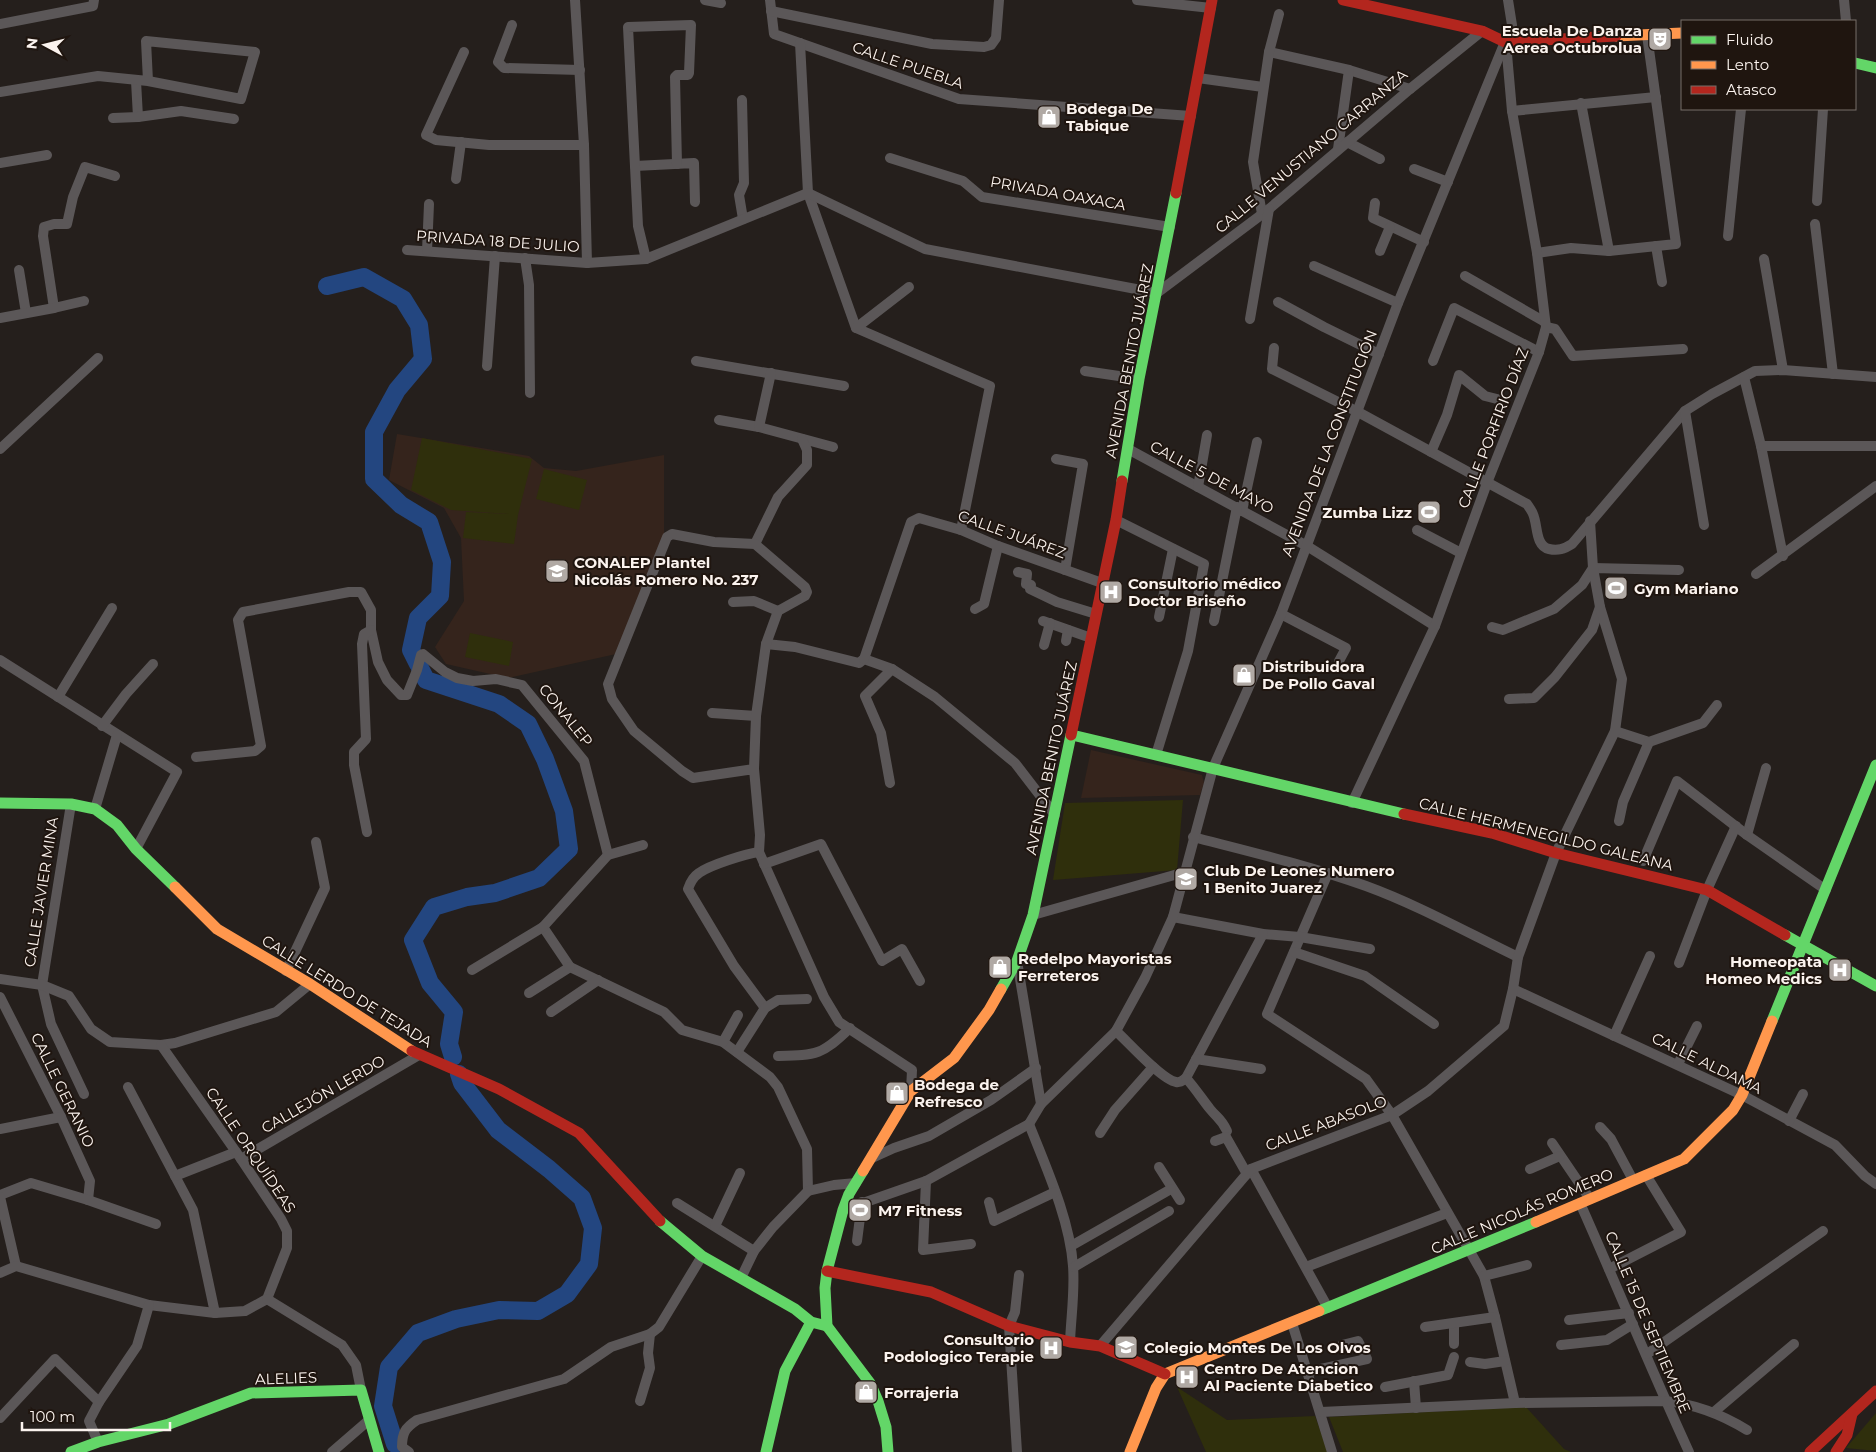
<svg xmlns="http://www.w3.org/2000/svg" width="1876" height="1452" font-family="Montserrat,sans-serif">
<rect width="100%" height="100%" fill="#251f1c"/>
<!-- built -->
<g fill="#35241c">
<polygon points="397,434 529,456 544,468 576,471 664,455 664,540 616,654 508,678 446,664 435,647 464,601 461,538 444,508 389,480"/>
<polygon points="1091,750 1202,775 1204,783 1200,795 1081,798"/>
</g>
<!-- green -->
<g fill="#2f2f0c">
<polygon points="422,438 532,459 518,515 514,544 463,538 466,512 509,514 451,510 411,490"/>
<polygon points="544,469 587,480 579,510 536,499"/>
<polygon points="470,633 513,642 509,666 465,657"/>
<polygon points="1183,800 1177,870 1053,880 1065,803"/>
<polygon points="1177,1387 1227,1420 1315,1416 1328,1452 1206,1452"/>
<polygon points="1526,1407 1564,1449 1571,1452 1343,1452 1329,1417"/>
<polygon points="1876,1413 1876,1451 1846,1448"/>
</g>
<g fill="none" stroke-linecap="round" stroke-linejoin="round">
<!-- river -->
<g stroke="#234680" stroke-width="18">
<polyline points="327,286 364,277 403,299 419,325 423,359 397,390 374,432 374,479 401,505 429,522 442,562 440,596 418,618 411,650 418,664"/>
<polyline points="420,668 426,680 499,704 528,724 545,759 564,811 569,849 539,878 495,893 467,897 434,907 413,940 430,983 454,1012 449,1044 453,1057"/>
<polyline points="395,1444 383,1406 389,1367 418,1333 456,1319 499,1310 538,1311 567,1294 589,1264 593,1228 582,1198 549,1169 498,1130 462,1083 459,1074"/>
</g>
<!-- street -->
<g stroke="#5b5758" stroke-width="10">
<polyline points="575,0 584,145 587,263"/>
<polyline points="705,0 721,3"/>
<polyline points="770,0 774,34 959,99 1191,116"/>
<polyline points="1137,0 1211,8"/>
<polyline points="1844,0 1846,21"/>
<polyline points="771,11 932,44 984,47 991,45 996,38 999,0"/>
<polyline points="0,24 93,6 94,0"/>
<polyline points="512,25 498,62 504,68 580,70"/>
<polyline points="800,43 808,193 856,328 990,386 961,530"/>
<polyline points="464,52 426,135 436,140 489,145 584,145"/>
<polyline points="1269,52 1349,70 1410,89"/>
<polyline points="1198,78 1263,87"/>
<polyline points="136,81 138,117"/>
<polyline points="0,92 98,76 148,81 241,99 255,52 146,41 148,81"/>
<polyline points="742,100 744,183 739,195 743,219"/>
<polyline points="1581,103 1609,251"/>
<polyline points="1512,111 1656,97"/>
<polyline points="113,118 138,117 181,111 234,119"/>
<polyline points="1347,142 1380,159"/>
<polyline points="1338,149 1349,70"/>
<polyline points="890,158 963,181 982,197 1170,227"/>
<polyline points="0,163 47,155"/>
<polyline points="635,166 694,163 695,202"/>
<polyline points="1414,169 1448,182"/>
<polyline points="456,179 461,142"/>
<polyline points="1817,201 1823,109"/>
<polyline points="1375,203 1373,218 1424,242"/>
<polyline points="1262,214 1253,162 1269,52 1279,14"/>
<polyline points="1815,224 1833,374"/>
<polyline points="1728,236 1741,109"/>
<polyline points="1656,246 1662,282"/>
<polyline points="407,250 587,263 646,259 808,193 925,249 1157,293 1269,209 1410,89 1482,31"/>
<polyline points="427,251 429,204"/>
<polyline points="1380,251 1390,227"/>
<polyline points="1537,253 1571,248 1609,251 1676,244 1647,35"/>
<polyline points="525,258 529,285 530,393"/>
<polyline points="646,259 638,226 628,27 691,25 689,73 688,75 677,75 675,77 677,164"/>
<polyline points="1764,259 1783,370"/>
<polyline points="1314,266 1398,303"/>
<polyline points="19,270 26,313"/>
<polyline points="1465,276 1545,322"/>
<polyline points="1278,302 1324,327 1379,354"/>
<polyline points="54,308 43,236 44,227 54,224 67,224 73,197 85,167 115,176"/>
<polyline points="0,318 54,308 84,301"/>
<polyline points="1250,319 1269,209"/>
<polyline points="1546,327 1555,329 1573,356 1683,349"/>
<polyline points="856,328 909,287"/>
<path d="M1274,348L1272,369L1358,412L1527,504C1529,507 1532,511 1533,514C1538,525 1535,546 1549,549C1558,551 1564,549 1572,544L1685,411L1712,394L1755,371L1783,370L1876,377"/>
<polyline points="696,361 844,386"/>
<polyline points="1433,361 1454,308 1539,352"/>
<polyline points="487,366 495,256"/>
<polyline points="1085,371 1139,379"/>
<polyline points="1744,377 1761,446 1783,556"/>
<polyline points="1685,411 1704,525"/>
<polyline points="719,420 759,427 833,447"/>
<polyline points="759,427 771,373"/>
<polyline points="1761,446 1876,446"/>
<polyline points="0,449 98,358"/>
<polyline points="1128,449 1307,546 1435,626"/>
<polyline points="1431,452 1447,415 1459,375 1485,396 1501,400"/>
<polyline points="1056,459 1083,464 1065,570"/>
<polyline points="1198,487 1207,435"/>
<polyline points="1242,511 1257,442"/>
<polyline points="1116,520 1204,564 1188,651 1156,755"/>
<polyline points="1417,530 1461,553"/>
<polyline points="755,544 778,497 807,465 807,450 802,439"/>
<polyline points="1018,572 1027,574 1026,584 1031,585 1030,589 1057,602 1096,614"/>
<polyline points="1756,574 1876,486"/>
<polyline points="733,602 754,601 778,611"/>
<polyline points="975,609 984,604 998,546"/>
<polyline points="1281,614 1346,648 1339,661"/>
<polyline points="1159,617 1173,549"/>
<polyline points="1043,621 1091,638"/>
<polyline points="1214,621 1237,507"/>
<polyline points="1492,627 1503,630 1554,609 1582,585 1593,568 1679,570"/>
<polyline points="1066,641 1068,630"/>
<polyline points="766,644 795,647 859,663 864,659 892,669 935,697 1015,763 1055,815"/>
<polyline points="1044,645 1050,623"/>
<polyline points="864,659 911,522 919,518 961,530 998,546 1102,583"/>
<polyline points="0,660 177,772 136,849"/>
<polyline points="58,697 112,608"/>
<polyline points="1509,699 1534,698 1555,677 1592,630 1600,607"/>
<polyline points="712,713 756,716"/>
<polyline points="102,726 126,694 153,664"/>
<polyline points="1615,731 1649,742 1703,723 1717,705"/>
<polyline points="196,757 255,751 261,746 238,620 243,612 349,592 361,592 371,610 371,630 378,662 387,680 401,695 407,695 417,670 421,655 423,654 445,672 457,678 473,681 496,679 522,685 584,761 608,855"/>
<polyline points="754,769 693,778 682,771 634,731 612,699 608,684 667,537 672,534 714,542 755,544 805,587 807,592 805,596 778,611 766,644 756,716 754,769 760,835 759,852 824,997 839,1022 912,1070 911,1091"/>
<polyline points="890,783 881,733 865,696 892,669"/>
<polyline points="1352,803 1435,626 1487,483 1539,352 1546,327 1537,253 1512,111 1506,43"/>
<polyline points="71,804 42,985 51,1024 84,1094"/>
<polyline points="95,809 117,735"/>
<polyline points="1619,821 1623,802 1649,742"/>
<polyline points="367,832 354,765 354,752 366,739 362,644 364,634 371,630"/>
<polyline points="1747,835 1766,768"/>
<path d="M1193,837C1251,852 1310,866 1366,886C1418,905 1468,933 1518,957"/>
<path d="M759,852C745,854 710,865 699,873C693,877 690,883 688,889L734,966L765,1008"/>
<polyline points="1643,861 1677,781 1747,835 1826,890"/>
<polyline points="764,864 821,844 882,961 902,949 920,981"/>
<polyline points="1328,873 1267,1014 1366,1079 1392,1115 1484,1276 1495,1317 1515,1403"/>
<polyline points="1033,915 1185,872"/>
<polyline points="1173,917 1263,934 1300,937 1370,949"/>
<polyline points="543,927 570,967 664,1012 682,1030 723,1042 770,1077 778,1087 807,1149 808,1191"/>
<polyline points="1294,952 1365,976 1434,1024"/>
<polyline points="1017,961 1041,1104"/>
<polyline points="1679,963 1707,890 1736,826"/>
<polyline points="472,970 543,927 608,855 643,845"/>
<polyline points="286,971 325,888 316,842"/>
<polyline points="0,979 42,985 69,996 91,1029 110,1042 161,1045 175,1043 276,1012 310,984"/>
<polyline points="1513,989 1742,1095 1835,1145 1865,1176 1876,1184"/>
<polyline points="529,993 570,967"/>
<polyline points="0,997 61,1117 90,1181 88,1200"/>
<polyline points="551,1012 598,980"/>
<path d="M1116,1031C1128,1042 1162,1080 1176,1082C1181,1083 1183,1080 1186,1078L1263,934"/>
<polyline points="1614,1036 1650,956"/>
<polyline points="723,1042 738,1015"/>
<polyline points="737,1052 765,1008 778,1000 807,999"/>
<path d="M778,1056C817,1055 822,1055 850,1028"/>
<polyline points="1196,1059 1261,1069"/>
<polyline points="1678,1064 1697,1026"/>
<path d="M1186,1078C1195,1088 1202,1099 1210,1109C1218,1119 1221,1118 1227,1131"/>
<polyline points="128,1087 193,1210 215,1313"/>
<polyline points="1789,1121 1803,1094"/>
<path d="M1029,1124C1046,1167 1070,1220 1073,1266C1075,1291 1071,1317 1070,1342"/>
<polyline points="1600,1127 1611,1139 1633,1180"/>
<polyline points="0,1129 61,1117"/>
<polyline points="1100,1133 1115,1110 1153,1067"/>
<polyline points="1215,1141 1226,1137 1247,1174"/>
<polyline points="1552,1143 1590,1199"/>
<polyline points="872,1158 894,1148 929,1136 991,1100 1036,1068"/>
<polyline points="241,1159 419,1055"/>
<polyline points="1159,1167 1180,1200"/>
<polyline points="1251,1169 1328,1308"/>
<polyline points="1530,1169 1560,1156"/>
<polyline points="175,1176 236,1152"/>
<polyline points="926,1181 923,1250 971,1244"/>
<polyline points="0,1195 31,1183 88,1200 156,1224"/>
<polyline points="0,1197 16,1266"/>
<polyline points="989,1202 994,1221 1055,1192"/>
<polyline points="677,1203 754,1251"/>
<path d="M1580,1203C1617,1286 1651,1370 1689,1452"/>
<polyline points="843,1210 926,1181 1029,1124 1041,1104 1116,1031 1145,978 1173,917 1213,768 1281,614 1398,303 1505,42 1512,25 1508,0"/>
<polyline points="715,1226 740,1173"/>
<polyline points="857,1241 862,1202"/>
<polyline points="1071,1246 1171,1189"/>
<polyline points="1074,1267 1169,1211"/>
<polyline points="1306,1267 1447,1213"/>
<polyline points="1609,1269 1681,1232 1646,1175"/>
<polyline points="0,1273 16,1266 149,1305 215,1313 245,1311 267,1299 287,1248 287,1231 281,1219 241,1159 161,1045"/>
<polyline points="1484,1276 1527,1265"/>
<polyline points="741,1278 754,1251 773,1227 808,1191 834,1185 856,1183"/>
<polyline points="267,1299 342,1345 356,1365 361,1390"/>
<polyline points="1569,1320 1629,1313"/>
<polyline points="1292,1323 1332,1452"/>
<polyline points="1454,1324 1454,1344"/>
<polyline points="1425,1327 1495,1317"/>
<polyline points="1561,1345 1607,1340 1633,1324"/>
<polyline points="1100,1346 1251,1169 1392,1115 1428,1091 1504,1026 1513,989 1518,957 1556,853 1615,731 1622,679 1600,607 1593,568 1590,521"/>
<polyline points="1647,1354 1823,1231"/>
<polyline points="1470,1362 1485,1364 1505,1361"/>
<polyline points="1307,1372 1367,1359 1358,1341 1342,1345"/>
<polyline points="1414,1381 1416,1408"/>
<polyline points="1385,1387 1448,1375 1454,1357"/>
<polyline points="640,1401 650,1368 648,1353 650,1334"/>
<path d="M1321,1412L1515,1403L1665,1401C1695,1404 1721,1414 1747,1430"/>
<polyline points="1714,1412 1794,1344"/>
<polyline points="0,1418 55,1359 99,1402"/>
<polyline points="98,1442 89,1421 99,1402 137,1346 149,1305"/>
<polyline points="332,1452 369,1420"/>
<path d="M409,1452L402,1447C402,1433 405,1428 417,1420L564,1379L611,1347L650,1334L659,1327L702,1256"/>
<polyline points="1017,1452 1009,1326 1015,1312 1019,1275"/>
</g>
<!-- fast -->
<g stroke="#63d668" stroke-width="11">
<polyline points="1855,63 1876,68"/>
<polyline points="1122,481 1139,379 1176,193"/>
<polyline points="1072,735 1404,814"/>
<polyline points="0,803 71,804 95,809 117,825 136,849 175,887"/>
<polyline points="1785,935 1876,986"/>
<polyline points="1001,989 1017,961 1033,915 1071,735"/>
<polyline points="1772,1021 1876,765"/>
<polyline points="863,1171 849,1194 843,1210 827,1271 825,1288 827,1326 870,1383 878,1401 886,1427 888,1452"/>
<polyline points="660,1221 702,1256 795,1309 811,1322 827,1326"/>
<polyline points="1319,1311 1536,1222"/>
<polyline points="71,1452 98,1442 169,1424 251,1393 361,1390 379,1452"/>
<polyline points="766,1452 785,1371 811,1322"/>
</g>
<!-- slow -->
<g stroke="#ff974d" stroke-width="11">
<polyline points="1616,36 1682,33"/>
<polyline points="175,887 217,929 310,984 412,1051"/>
<polyline points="863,1171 911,1091 954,1058 989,1010 1001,989"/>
<polyline points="1536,1222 1684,1159 1733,1110 1742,1095 1772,1021"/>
<polyline points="1130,1452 1156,1388 1165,1374 1319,1311"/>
</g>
<!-- jam -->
<g stroke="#b3261e" stroke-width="11">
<polyline points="1343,0 1482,31 1505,42 1616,36"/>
<polyline points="1176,193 1212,0"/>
<polyline points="1071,735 1116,520 1122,481"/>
<polyline points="1404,814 1492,833 1556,853 1707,890 1785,935"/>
<polyline points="412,1051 499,1089 579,1133 660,1221"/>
<polyline points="827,1271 931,1292 1009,1326 1070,1342 1100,1346 1165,1374"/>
<polyline points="1810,1452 1876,1391"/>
<polyline points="1836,1452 1847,1435 1852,1414"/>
</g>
</g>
<!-- icons -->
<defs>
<g id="theatre-square" transform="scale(1.25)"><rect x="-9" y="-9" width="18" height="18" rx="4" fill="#b0a9a4" stroke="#1f150f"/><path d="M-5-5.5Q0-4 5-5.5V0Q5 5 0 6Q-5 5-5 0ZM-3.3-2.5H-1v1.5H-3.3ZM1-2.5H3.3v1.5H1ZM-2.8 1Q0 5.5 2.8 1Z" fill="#fff"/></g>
<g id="shop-square" transform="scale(1.25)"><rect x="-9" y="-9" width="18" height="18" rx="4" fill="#b0a9a4" stroke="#1f150f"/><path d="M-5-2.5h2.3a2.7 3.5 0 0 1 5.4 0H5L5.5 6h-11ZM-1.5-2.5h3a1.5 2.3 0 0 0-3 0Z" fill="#fff"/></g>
<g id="stadium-square" transform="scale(1.25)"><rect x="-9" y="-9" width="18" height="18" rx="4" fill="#b0a9a4" stroke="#1f150f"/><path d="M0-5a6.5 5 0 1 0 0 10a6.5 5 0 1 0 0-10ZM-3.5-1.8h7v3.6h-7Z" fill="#fff"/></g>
<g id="school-square" transform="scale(1.25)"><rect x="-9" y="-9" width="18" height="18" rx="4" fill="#b0a9a4" stroke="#1f150f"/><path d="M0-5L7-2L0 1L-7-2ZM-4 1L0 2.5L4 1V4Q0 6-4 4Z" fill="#fff"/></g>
<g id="hospital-square" transform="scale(1.25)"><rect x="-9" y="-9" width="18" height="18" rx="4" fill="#b0a9a4" stroke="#1f150f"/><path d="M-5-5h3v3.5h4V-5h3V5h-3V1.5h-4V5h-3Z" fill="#fff"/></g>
</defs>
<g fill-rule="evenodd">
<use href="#theatre-square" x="1660" y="39"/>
<use href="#shop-square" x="1049" y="117"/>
<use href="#stadium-square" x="1429" y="512"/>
<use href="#school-square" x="557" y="571"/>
<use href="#stadium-square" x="1616" y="588"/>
<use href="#hospital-square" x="1111" y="592"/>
<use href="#shop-square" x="1244" y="675"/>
<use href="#school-square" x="1186" y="879"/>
<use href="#shop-square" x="1000" y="967"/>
<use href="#hospital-square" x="1840" y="970"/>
<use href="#shop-square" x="897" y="1093"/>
<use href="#stadium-square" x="860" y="1210"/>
<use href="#school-square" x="1126" y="1347"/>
<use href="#hospital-square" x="1051" y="1348"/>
<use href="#hospital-square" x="1187" y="1377"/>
<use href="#shop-square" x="866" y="1392"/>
</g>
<g text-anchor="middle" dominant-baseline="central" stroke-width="4" stroke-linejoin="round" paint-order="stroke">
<!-- poi labels -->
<g font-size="15" font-weight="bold" fill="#fbf3ee" stroke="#1f150f" text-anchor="start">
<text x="1642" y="30" text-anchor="end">Escuela De Danza<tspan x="1642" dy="17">Aerea Octubrolua</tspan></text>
<text x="1066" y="108">Bodega De<tspan x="1066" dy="17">Tabique</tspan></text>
<text x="1412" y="512" text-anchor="end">Zumba Lizz</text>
<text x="574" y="562">CONALEP Plantel<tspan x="574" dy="17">Nicolás Romero No. 237</tspan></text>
<text x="1128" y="583">Consultorio médico<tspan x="1128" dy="17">Doctor Briseño</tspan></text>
<text x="1634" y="588">Gym Mariano</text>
<text x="1262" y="666">Distribuidora<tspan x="1262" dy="17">De Pollo Gaval</tspan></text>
<text x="1204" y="870">Club De Leones Numero<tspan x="1204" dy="17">1 Benito Juarez</tspan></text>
<text x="1018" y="958">Redelpo Mayoristas<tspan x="1018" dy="17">Ferreteros</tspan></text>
<text x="1822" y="961" text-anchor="end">Homeopata<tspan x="1822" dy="17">Homeo Medics</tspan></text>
<text x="914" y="1084">Bodega de<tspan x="914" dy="17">Refresco</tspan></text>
<text x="878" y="1210">M7 Fitness</text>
<text x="1034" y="1339" text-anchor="end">Consultorio<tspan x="1034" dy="17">Podologico Terapie</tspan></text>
<text x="1144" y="1347">Colegio Montes De Los Olvos</text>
<text x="1204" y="1368">Centro De Atencion<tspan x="1204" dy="17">Al Paciente Diabetico</tspan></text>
<text x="884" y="1392">Forrajeria</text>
</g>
<!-- street labels -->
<g font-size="15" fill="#fbf3ee" stroke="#1f150f">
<text transform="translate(908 65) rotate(19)">CALLE PUEBLA</text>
<text transform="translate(1311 151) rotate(-40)">CALLE VENUSTIANO CARRANZA</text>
<text transform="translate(1058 193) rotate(10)">PRIVADA OAXACA</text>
<text transform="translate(498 241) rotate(4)">PRIVADA 18 DE JULIO</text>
<text transform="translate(1129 361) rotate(-79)">AVENIDA BENITO JUÁREZ</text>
<text transform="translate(1493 428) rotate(-69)">CALLE PORFIRIO DÍAZ</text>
<text transform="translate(1329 443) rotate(-69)">AVENIDA DE LA CONSTITUCIÓN</text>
<text transform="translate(1212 477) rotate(28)">CALLE 5 DE MAYO</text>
<text transform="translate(1012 534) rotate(20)">CALLE JUÁREZ</text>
<text transform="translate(566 715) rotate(51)">CONALEP</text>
<text transform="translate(1051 758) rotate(-78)">AVENIDA BENITO JUÁREZ</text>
<text transform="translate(1546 834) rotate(14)">CALLE HERMENEGILDO GALEANA</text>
<text transform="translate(41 892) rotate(-81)">CALLE JAVIER MINA</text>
<text transform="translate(347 991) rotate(32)">CALLE LERDO DE TEJADA</text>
<text transform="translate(1707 1063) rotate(26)">CALLE ALDAMA</text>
<text transform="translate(63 1090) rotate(64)">CALLE GERANIO</text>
<text transform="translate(323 1094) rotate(-30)">CALLEJÓN LERDO</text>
<text transform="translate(1326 1123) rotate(-21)">CALLE ABASOLO</text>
<text transform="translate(251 1150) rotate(56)">CALLE ORQUÍDEAS</text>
<text transform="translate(1522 1211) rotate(-23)">CALLE NICOLÁS ROMERO</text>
<text transform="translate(1648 1322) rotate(67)">CALLE 15 DE SEPTIEMBRE</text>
<text transform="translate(286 1378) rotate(-2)">ALELIES</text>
</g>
</g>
<!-- legend -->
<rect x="1681" y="20" width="175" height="90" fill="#1f150f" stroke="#776e68"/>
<rect x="1691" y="36" width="25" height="8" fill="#63d668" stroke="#776e68"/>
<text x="1726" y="45" font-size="15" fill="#fbf3ee">Fluido</text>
<rect x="1691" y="61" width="25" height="8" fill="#ff974d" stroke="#776e68"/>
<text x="1726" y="70" font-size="15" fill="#fbf3ee">Lento</text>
<rect x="1691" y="86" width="25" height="8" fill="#b3261e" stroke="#776e68"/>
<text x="1726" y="95" font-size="15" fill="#fbf3ee">Atasco</text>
<!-- north arrow -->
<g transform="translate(45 45) rotate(277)" stroke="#1f150f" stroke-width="4" paint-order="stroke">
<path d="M0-4L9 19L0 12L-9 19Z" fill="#fbf3ee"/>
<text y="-8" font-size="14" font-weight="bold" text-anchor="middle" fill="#fbf3ee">N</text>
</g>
<!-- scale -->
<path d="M22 1422v8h148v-8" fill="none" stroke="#fbf3ee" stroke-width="2.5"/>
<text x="30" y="1422" font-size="15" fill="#fbf3ee" stroke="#1f150f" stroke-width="4" paint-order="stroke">100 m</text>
</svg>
